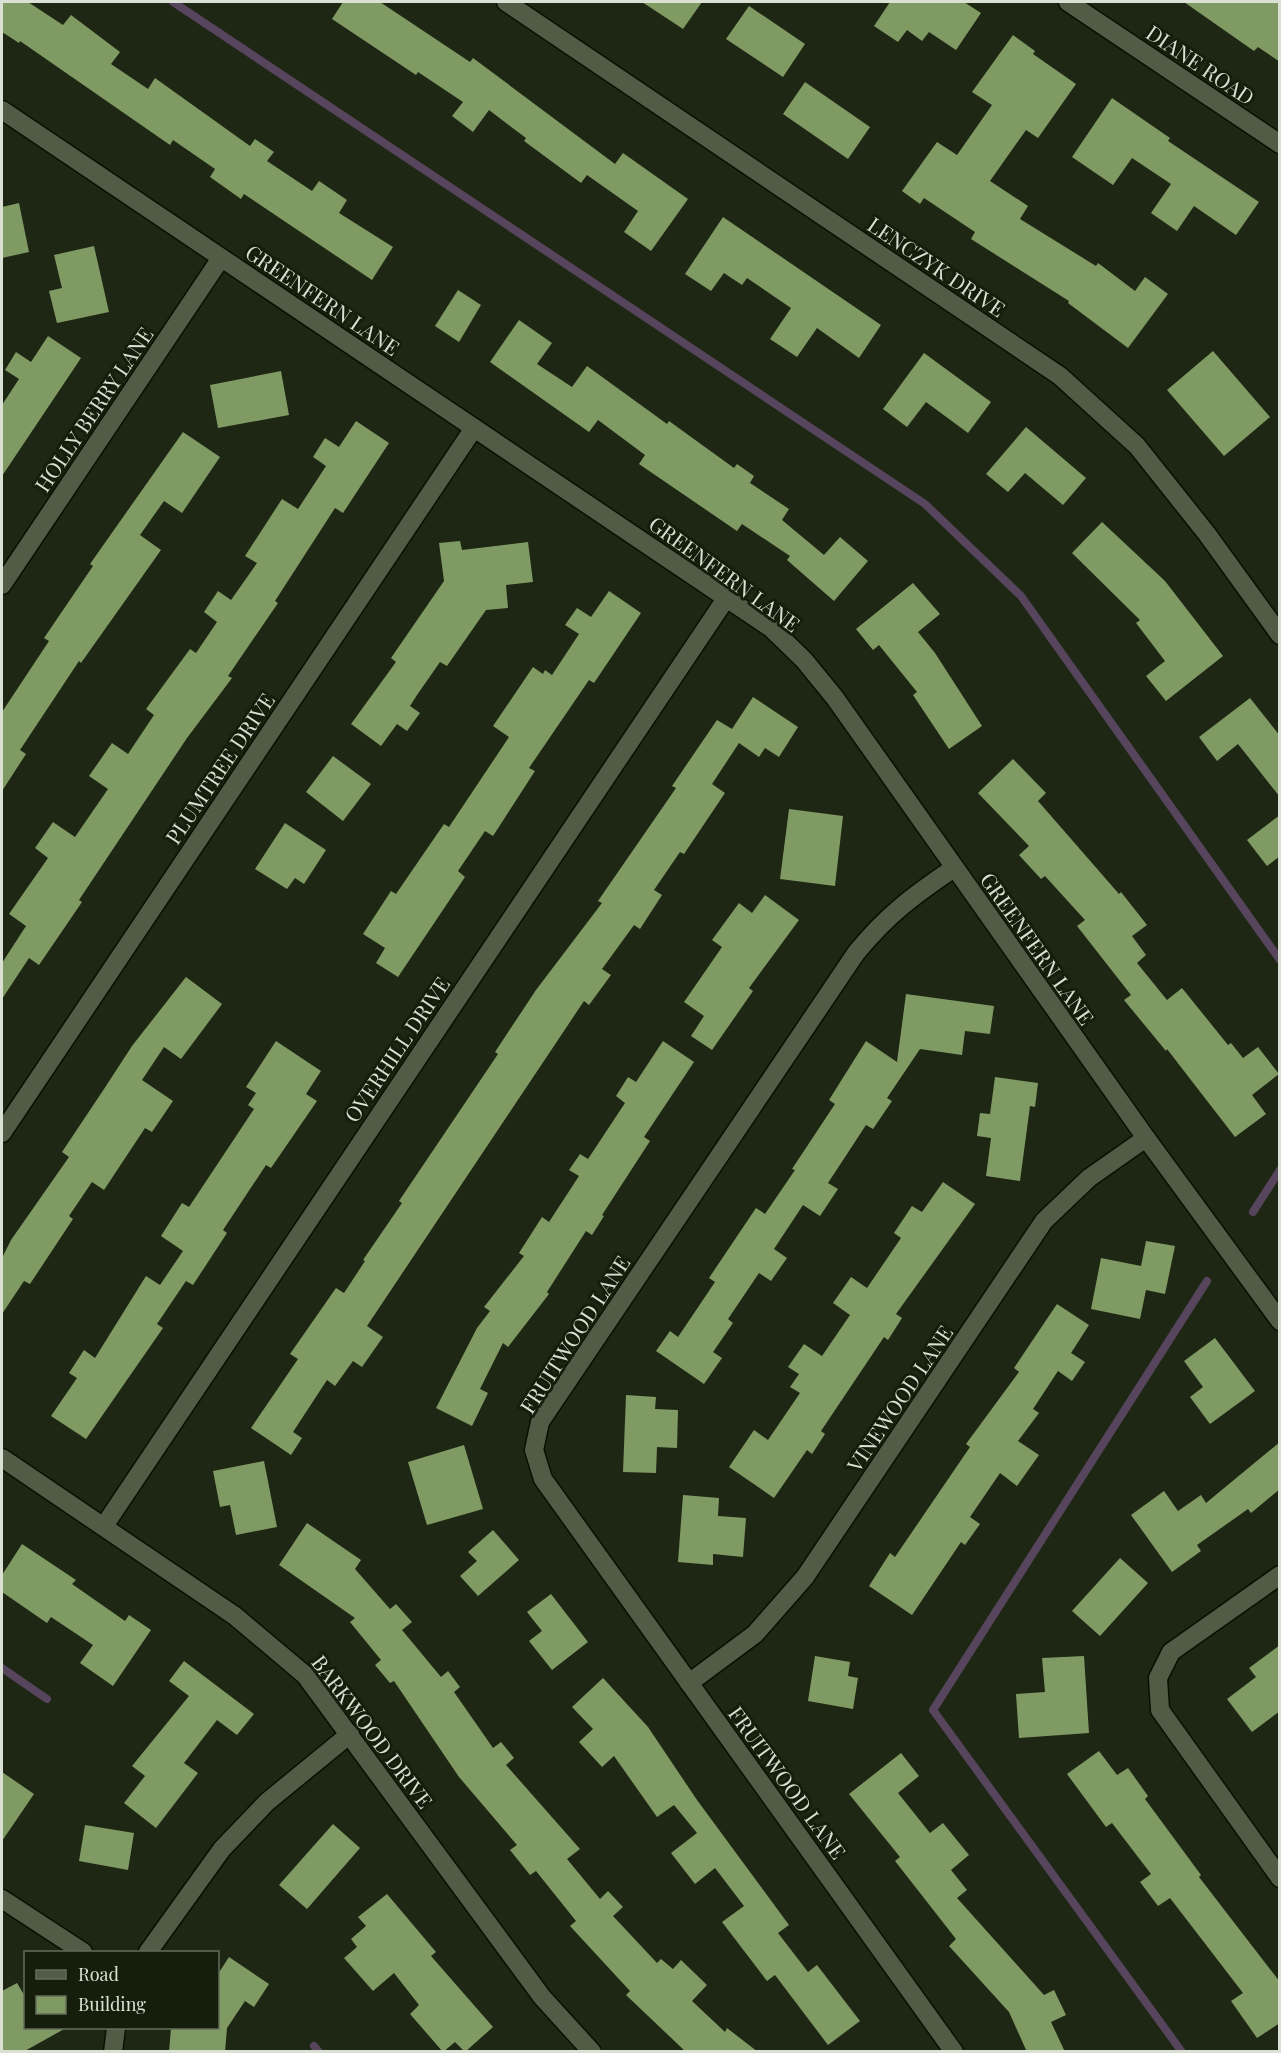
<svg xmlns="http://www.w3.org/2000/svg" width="1281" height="2053" font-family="'Playfair Display',serif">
<rect width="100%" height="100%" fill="#1e2714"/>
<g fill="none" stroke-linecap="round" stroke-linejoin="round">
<!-- stream -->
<g stroke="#57455d" stroke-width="8">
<polyline points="173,2 925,504 1021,596 1280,960"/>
<polyline points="1253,1212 1280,1170"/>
<polyline points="2,1668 47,1699"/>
<polyline points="314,2046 319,2052"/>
<polyline points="1182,2052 933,1710 1207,1281"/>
</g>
</g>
<!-- building -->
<g fill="#809a64">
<polygon points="2,2 28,2 63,25 71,15 120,52 111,64 148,89 155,78 250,146 255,139 274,152 267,161 312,191 319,181 347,200 339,213 393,247 372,280 244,194 241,199 210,177 215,169 173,140 170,145 20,41 19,43 2,32"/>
<polygon points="343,2 380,2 470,62 473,58 615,164 623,153 688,199 651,251 624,232 638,211 587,175 581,183 524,141 526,138 489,110 473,132 452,116 463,102 418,72 416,75 332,19"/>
<polygon points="642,2 702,2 683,29"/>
<polygon points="890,2 964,2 981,13 956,50 929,32 922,41 907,30 898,42 874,26"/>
<polygon points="1184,2 1280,2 1280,62 1258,47 1254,51"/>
<polygon points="749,6 805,44 783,77 726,39"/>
<polygon points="1013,35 1035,51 1033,54 1076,84 1038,138 1026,130 990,181 1028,206 1020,219 1096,266 1098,263 1135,291 1145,277 1168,294 1128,348 1068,303 1069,301 971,239 975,232 924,198 920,204 902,191 937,142 957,155 992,105 972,92"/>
<polygon points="805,82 870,127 848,159 783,114"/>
<polygon points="1112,98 1170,138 1168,141 1259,202 1236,235 1194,206 1177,231 1151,213 1171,184 1132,158 1113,185 1072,157"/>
<polygon points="19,203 29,252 2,258 2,207"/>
<polygon points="723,217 881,325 859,358 817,328 797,357 770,339 791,308 747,278 742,285 724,273 711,291 685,274"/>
<polygon points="94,246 109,312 57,323 49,291 62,288 54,255"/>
<polygon points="458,290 481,305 459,342 435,326"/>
<polygon points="519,320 552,343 537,364 572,387 587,366 667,424 669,421 734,468 737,464 754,476 750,483 789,509 782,520 824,555 840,537 868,561 834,601 787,560 790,556 742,524 737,531 639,464 645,455 598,420 589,432 490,362"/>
<polygon points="48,336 81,358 2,476 2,405 19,379 5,370 16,352 31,362"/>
<polygon points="1213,351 1270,417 1224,456 1167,390"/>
<polygon points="924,353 991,402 968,433 926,402 907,427 883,409"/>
<polygon points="281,371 289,415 218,428 210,385"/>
<polygon points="356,421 389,443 343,513 335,508 275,601 278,603 228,676 232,678 187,738 79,900 82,902 39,965 29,958 2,999 2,963 26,926 9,914 48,858 35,848 53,822 75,837 108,789 89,776 112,743 128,754 154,715 146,709 190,649 196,653 217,622 204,612 218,591 231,600 257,563 245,556 282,499 298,509 326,466 313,457 325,438 339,447"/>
<polygon points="1026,427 1086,478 1063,505 1025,473 1008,492 986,474"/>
<polygon points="183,432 220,457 182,513 164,501 140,535 161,550 81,663 79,661 20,750 26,754 2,791 2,712 49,641 44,638 93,566 90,564"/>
<polygon points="1102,522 1165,581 1223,656 1166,701 1146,676 1165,661 1136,623 1140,620 1072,553"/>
<polygon points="460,541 462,550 528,542 533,582 506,585 508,608 486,610 447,666 440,662 417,695 410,706 420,713 407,731 397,724 381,746 351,724 396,662 391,658 444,581 439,543"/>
<polygon points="913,583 940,614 918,632 935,653 982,726 949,749 913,695 917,692 879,645 873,650 856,629"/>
<polygon points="609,591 641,613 594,683 589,680 529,768 535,771 493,836 485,831 458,871 465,877 398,977 376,963 385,948 363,934 391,891 396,894 444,824 449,827 509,737 493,726 533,667 543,674 545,670 552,675 579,634 565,625 577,608 591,617"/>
<polygon points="753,697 798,727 779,757 765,748 759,757 739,743 712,784 725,793 684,854 680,852 654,890 662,895 640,929 634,925 602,969 611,975 589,1005 584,1001 367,1326 383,1337 362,1367 353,1361 335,1386 327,1380 293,1432 302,1438 291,1455 251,1428 298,1359 290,1354 336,1288 344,1293 365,1261 363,1260 402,1203 399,1201 498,1054 495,1052 536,990 602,903 598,901 676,788 672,786 717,720 732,729"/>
<polygon points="1250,698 1280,736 1280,797 1238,744 1217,761 1199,737"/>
<polygon points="333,756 371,784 343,821 306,792"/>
<polygon points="1013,759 1046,793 1038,801 1119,894 1121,892 1147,925 1132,936 1146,955 1137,963 1167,1000 1182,988 1228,1045 1231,1043 1243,1058 1258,1047 1279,1074 1252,1095 1266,1114 1235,1137 1167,1049 1166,1051 1124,1000 1131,995 1077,926 1085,920 1045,876 1041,879 1019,855 1029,846 978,793"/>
<polygon points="789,809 843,816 835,886 780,879"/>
<polygon points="1280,815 1280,856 1267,866 1247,840"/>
<polygon points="285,823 326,850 304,884 295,878 287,889 255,869"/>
<polygon points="765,895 799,920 749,988 753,991 712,1050 691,1036 704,1016 684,1002 722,947 712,940 739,903 752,913"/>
<polygon points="186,977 222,1004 181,1059 164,1047 142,1080 173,1101 152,1132 145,1128 104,1190 92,1182 69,1216 73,1219 30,1284 24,1281 2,1314 2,1258 11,1240 69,1157 62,1152 104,1089 132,1046"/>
<polygon points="906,994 994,1006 990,1034 965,1031 962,1055 920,1049 887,1098 892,1101 873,1129 866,1125 828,1183 838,1189 820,1216 803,1205 774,1249 787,1258 771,1281 759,1273 728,1319 733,1323 713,1352 722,1358 704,1384 656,1351 670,1331 678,1337 715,1282 709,1278 756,1208 765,1214 795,1170 792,1169 835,1104 829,1100 866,1041 897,1062"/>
<polygon points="276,1041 321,1071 306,1094 317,1101 271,1168 266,1165 223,1230 227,1233 193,1285 186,1281 157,1324 163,1328 86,1439 51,1416 77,1378 69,1373 84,1350 95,1358 146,1276 160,1285 183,1251 161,1236 182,1203 189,1207 254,1109 248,1105 256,1093 246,1087"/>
<polygon points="663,1041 694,1062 644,1137 650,1141 602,1215 604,1216 592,1235 586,1231 547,1292 549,1294 508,1347 503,1343 480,1389 488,1393 472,1426 436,1408 477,1328 490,1311 484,1307 524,1256 519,1253 542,1217 549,1222 579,1176 569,1170 580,1154 588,1159 625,1103 616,1096 628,1077 636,1082"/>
<polygon points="995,1077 1038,1083 1035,1107 1030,1106 1020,1181 986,1176 991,1138 977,1136 980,1113 990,1114"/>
<polygon points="943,1182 975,1204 896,1314 902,1318 888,1340 884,1337 821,1431 825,1434 812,1454 807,1450 774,1498 729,1467 754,1430 768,1440 800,1393 790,1387 799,1374 788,1367 804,1344 822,1356 850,1315 833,1303 851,1277 867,1288 901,1238 894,1233 912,1206 922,1212"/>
<polygon points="1146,1241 1175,1246 1165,1294 1146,1290 1140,1319 1091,1309 1101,1258 1141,1266"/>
<polygon points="1057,1304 1089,1325 1071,1353 1085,1362 1072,1381 1058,1371 1033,1409 1039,1413 1018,1441 1039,1455 1017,1486 1000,1473 970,1517 980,1524 965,1545 961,1542 912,1615 869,1586 890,1553 895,1557 970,1447 966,1444 1019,1372 1014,1368"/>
<polygon points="1215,1338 1255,1391 1210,1424 1190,1397 1203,1387 1184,1361"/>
<polygon points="626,1395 656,1397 655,1409 678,1410 677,1448 657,1447 656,1473 623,1472"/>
<polygon points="1280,1442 1280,1489 1251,1513 1248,1509 1197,1545 1201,1551 1172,1572 1131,1515 1164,1491 1178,1511 1201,1495 1206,1503"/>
<polygon points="464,1445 483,1509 427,1525 408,1462"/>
<polygon points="264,1461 277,1527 236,1535 230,1505 220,1507 213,1471"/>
<polygon points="683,1495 719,1498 718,1516 746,1518 743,1557 713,1554 713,1565 678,1562"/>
<polygon points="307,1523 361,1560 355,1569 390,1609 396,1604 412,1622 402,1630 441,1677 448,1671 460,1687 454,1692 493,1748 501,1742 514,1758 506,1765 580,1849 567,1859 600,1899 608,1891 623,1907 613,1916 657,1963 661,1959 673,1969 681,1960 707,1985 692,2001 725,2032 727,2028 758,2052 686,2052 626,1995 630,1991 570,1926 576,1921 536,1871 530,1875 510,1850 517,1845 459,1777 394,1681 390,1683 375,1665 381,1660 350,1622 355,1618 279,1565"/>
<polygon points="493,1530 519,1560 478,1596 460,1576 477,1561 468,1552"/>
<polygon points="22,1544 76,1580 72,1584 125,1621 129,1615 151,1630 113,1686 80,1663 93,1645 51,1617 47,1623 2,1592 2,1575"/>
<polygon points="1120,1558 1148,1583 1100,1636 1072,1611"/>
<polygon points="551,1594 588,1642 552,1670 529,1641 542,1631 527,1612"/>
<polygon points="1280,1645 1280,1711 1252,1732 1227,1699 1256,1677 1249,1668"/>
<polygon points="815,1656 850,1662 848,1676 858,1678 853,1709 808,1701"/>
<polygon points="1084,1656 1089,1733 1019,1738 1016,1694 1045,1692 1042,1658"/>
<polygon points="184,1661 254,1714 237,1735 217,1720 184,1763 198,1773 156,1828 124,1803 145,1776 132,1766 189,1696 169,1681"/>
<polygon points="603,1678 648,1727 697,1800 789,1925 778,1933 808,1972 817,1965 860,2021 828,2045 775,1975 767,1981 722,1922 744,1906 715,1868 695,1884 671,1853 697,1833 674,1805 657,1817 614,1756 602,1767 579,1742 593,1729 572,1707"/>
<polygon points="1099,1751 1117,1775 1128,1768 1148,1796 1145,1799 1201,1875 1199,1877 1280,1982 1280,2023 1257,2038 1231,2001 1243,1993 1170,1898 1158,1906 1140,1882 1151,1874 1112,1823 1106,1827 1067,1774"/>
<polygon points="901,1753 919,1776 898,1793 930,1833 943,1823 969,1855 951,1870 967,1890 957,1898 1044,1995 1054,1990 1066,2015 1051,2022 1065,2052 1027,2052 1009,2012 949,1946 956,1939 895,1861 900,1857 849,1794"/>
<polygon points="2,1772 34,1794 2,1841"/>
<polygon points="333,1824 360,1848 307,1909 279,1885"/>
<polygon points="85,1825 134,1833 128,1870 79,1861"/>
<polygon points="387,1894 436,1952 431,1956 493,2027 465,2052 455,2042 443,2052 410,2014 419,2005 394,1973 373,1991 344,1958 357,1947 351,1939 366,1926 358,1917"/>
<polygon points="229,1957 269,1984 254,2007 245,2001 227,2028 225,2052 169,2052 171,2028 218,2028 218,1974"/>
<polygon points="17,1983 26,1998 26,2028 66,2028 23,2052 2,2052 2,1991"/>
</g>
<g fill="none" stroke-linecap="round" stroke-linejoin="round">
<!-- minor casing -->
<g stroke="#081001" stroke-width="21">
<g id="minor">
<polyline points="506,2 1060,376 1137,446 1207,534 1280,635"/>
<polyline points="1068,2 1280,144"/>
<polyline points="2,110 771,628 804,660 835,698 1146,1138 1280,1321"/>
<polyline points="2,585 221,258"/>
<polyline points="2,1133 474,428"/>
<polyline points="2,1458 235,1616 305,1675 542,1997 592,2052"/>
<polyline points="104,1526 727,597"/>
<polyline points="1280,1575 1171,1652 1158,1678 1160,1710 1280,1878"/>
<polyline points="689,1683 755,1634 805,1577 1044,1221 1089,1178 1146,1138"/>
<polyline points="2,1899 83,1952"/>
<polyline points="148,1952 222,1849 267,1802 350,1734"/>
<polyline points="113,2052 116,2028"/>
<path d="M954,2052L543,1479L534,1450L540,1422L856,953C887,915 914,895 954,868"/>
</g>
</g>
<!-- minor -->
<use href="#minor" stroke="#515c46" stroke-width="18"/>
</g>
<g text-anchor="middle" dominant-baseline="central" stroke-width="6" stroke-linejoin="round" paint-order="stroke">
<!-- street labels -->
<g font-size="21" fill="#dae0d3" stroke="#151e0b">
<text transform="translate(1201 64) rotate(34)">DIANE ROAD</text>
<text transform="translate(937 266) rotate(34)">LENCZYK DRIVE</text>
<text transform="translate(323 299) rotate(34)">GREENFERN LANE</text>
<text transform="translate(93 409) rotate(-56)">HOLLY BERRY LANE</text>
<text transform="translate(725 573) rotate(36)">GREENFERN LANE</text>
<text transform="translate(219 768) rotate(-56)">PLUMTREE DRIVE</text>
<text transform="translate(1038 948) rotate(55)">GREENFERN LANE</text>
<text transform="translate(396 1049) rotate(-56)">OVERHILL DRIVE</text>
<text transform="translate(574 1334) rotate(-57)">FRUITWOOD LANE</text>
<text transform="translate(899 1398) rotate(-56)">VINEWOOD LANE</text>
<text transform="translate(373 1731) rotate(53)">BARKWOOD DRIVE</text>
<text transform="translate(788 1782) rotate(54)">FRUITWOOD LANE</text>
</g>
</g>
<!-- border -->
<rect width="1281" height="2053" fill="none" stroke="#dae0d3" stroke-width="6"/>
<!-- legend -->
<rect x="24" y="1951" width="195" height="78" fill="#151e0b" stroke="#646c5b" stroke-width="1.5"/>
<rect x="36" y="1970" width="30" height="9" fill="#515c46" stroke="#646c5b" stroke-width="1.5"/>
<text x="78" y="1981" font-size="18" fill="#dae0d3">Road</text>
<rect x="36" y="1996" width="30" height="18" fill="#809a64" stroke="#646c5b" stroke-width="1.5"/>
<text x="78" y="2011" font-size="18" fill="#dae0d3">Building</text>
</svg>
